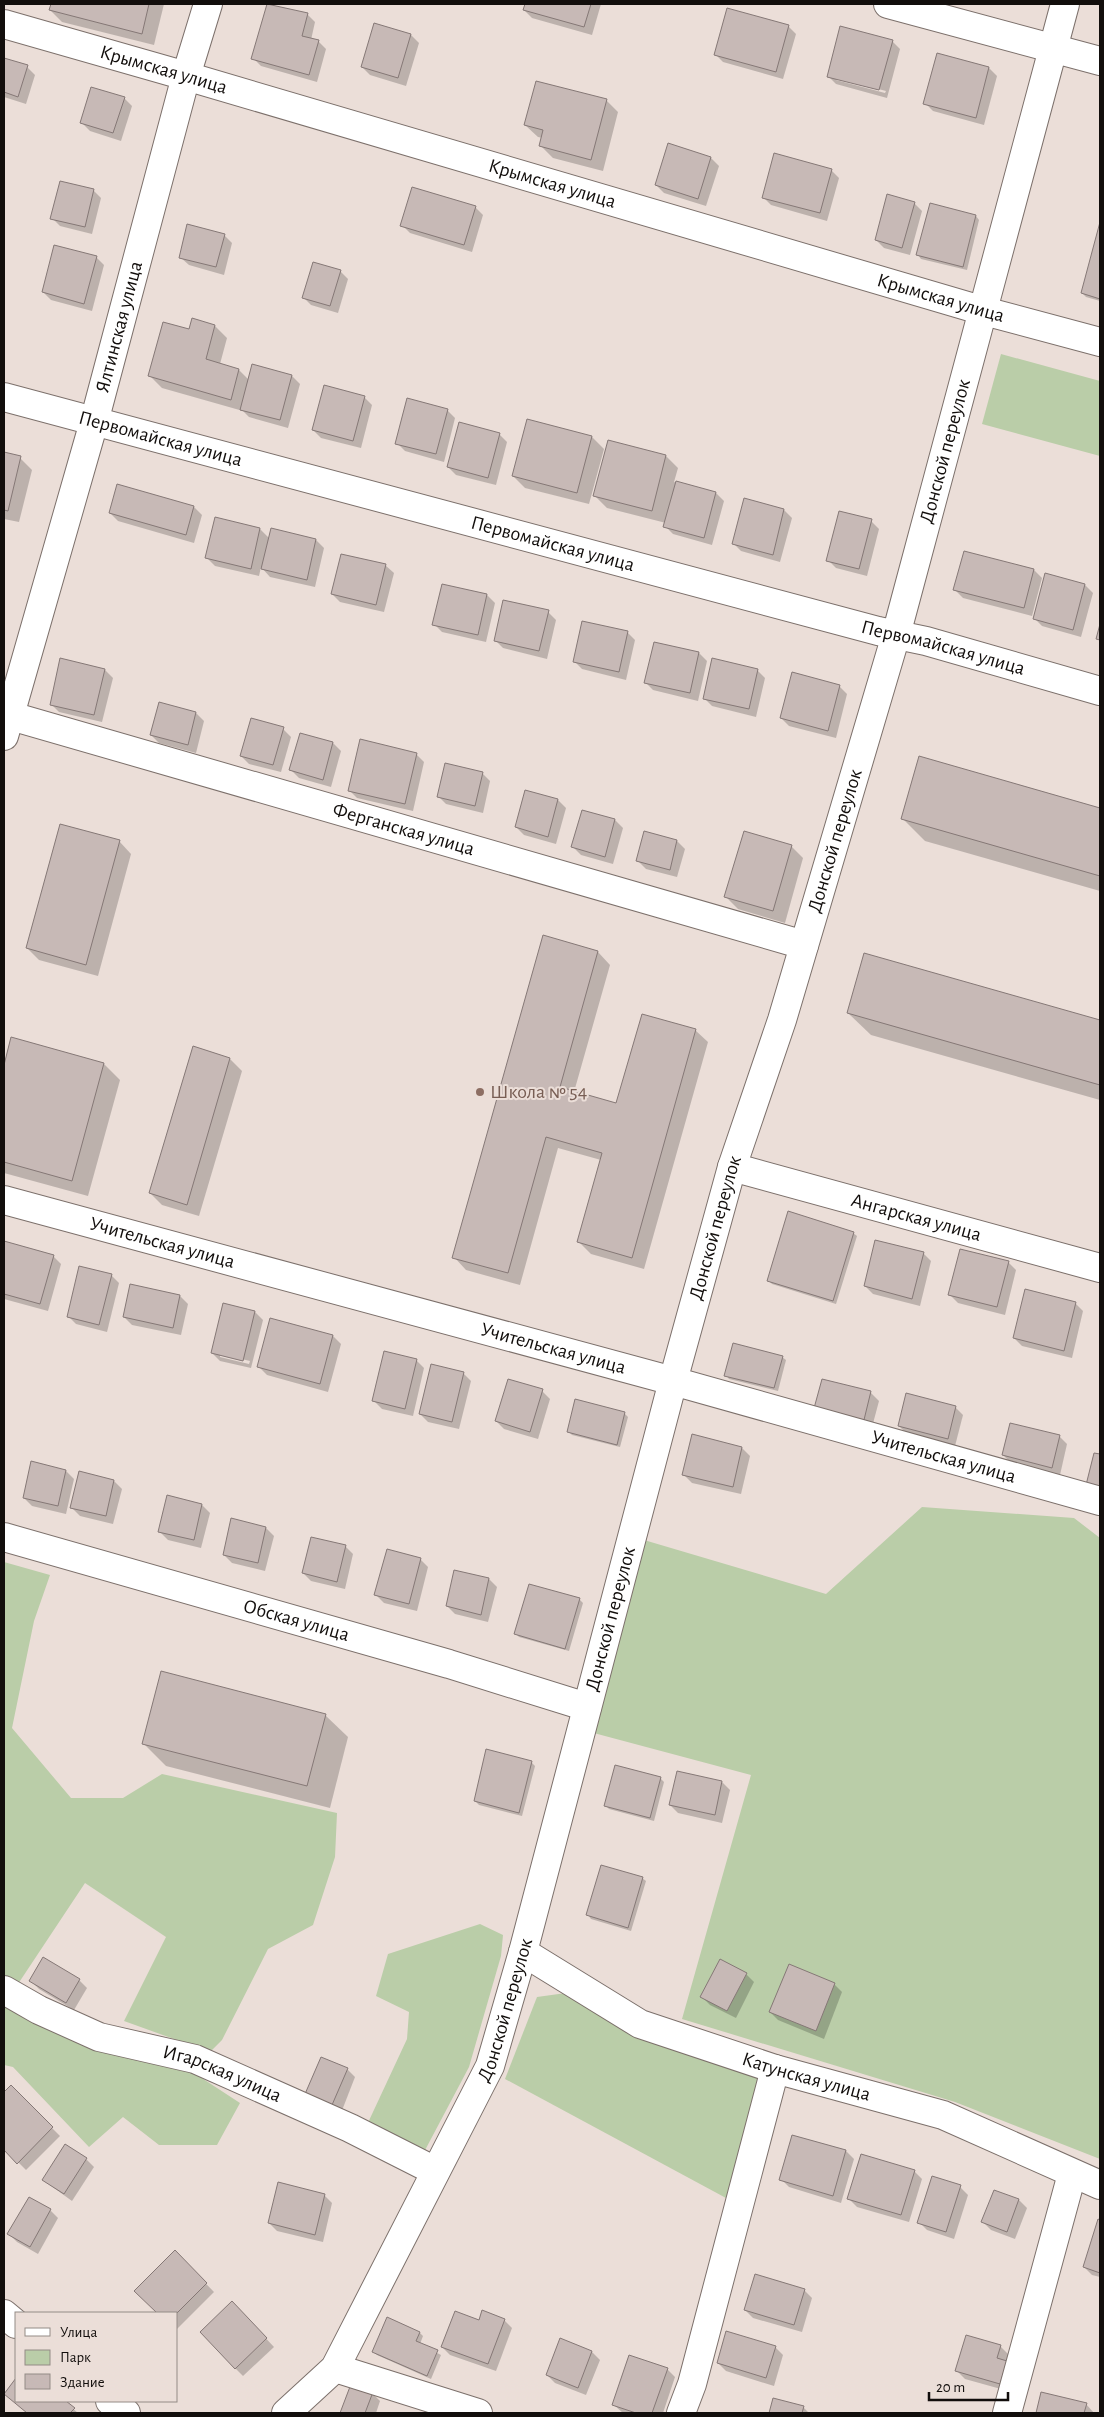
<svg xmlns="http://www.w3.org/2000/svg" width="1104" height="2417" font-family="'Alegreya Sans',sans-serif">
<rect width="100%" height="100%" fill="#ebded8"/>
<!-- green -->
<g fill="#bacda8">
<polygon points="1001,354 1100,381 1100,456 982,424"/>
<polygon points="922,1507 1074,1518 1100,1538 1100,2159 955,2102 682,2019 751,1775 590,1732 644,1540 826,1594"/>
<polygon points="4,1562 50,1575 34,1621 12,1728 71,1798 123,1798 162,1774 337,1813 335,1857 313,1925 268,1949 222,2040 210,2052 124,2021 166,1937 85,1883 16,1987 194,2073 240,2103 217,2145 159,2145 123,2117 89,2147 13,2067 4,2065"/>
<polygon points="480,1924 503,1935 501,1956 469,2067 423,2154 366,2127 407,2039 409,2012 376,1996 388,1954"/>
<polygon points="566,1993 762,2079 726,2198 505,2079 537,1997"/>
</g>
<!-- shadow -->
<g fill="#0003" fill-rule="evenodd">
<polygon points="52,4 164,4 154,45 62,22 50,10"/>
<polygon points="268,4 307,14 315,22 311,40 318,41 326,49 317,82 261,66 253,58"/>
<polygon points="526,4 601,4 592,35 532,18 524,10"/>
<polygon points="788,26 796,34 783,79 723,62 715,54"/>
<polygon points="411,35 419,43 406,86 370,75 362,67"/>
<path d="M892,41L900,49L887,98L836,84L828,76ZM836,78L886,91L885,93L836,80Z"/>
<polygon points="937,55 989,68 997,76 984,125 933,111 925,103"/>
<polygon points="4,59 27,67 35,75 26,104 4,97"/>
<polygon points="124,98 132,106 121,141 90,131 82,123"/>
<polygon points="606,100 618,112 603,171 553,158 541,146 543,138 538,137 525,125"/>
<polygon points="711,158 719,166 706,206 664,193 656,185"/>
<polygon points="831,170 839,178 827,221 771,205 763,197"/>
<polygon points="93,190 101,198 92,234 60,226 52,218"/>
<polygon points="914,203 922,211 910,255 884,248 876,240"/>
<polygon points="475,207 483,215 472,252 410,233 402,225"/>
<polygon points="976,216 979,220 967,270 921,259 918,255"/>
<polygon points="1100,227 1100,301 1086,297 1082,293"/>
<polygon points="224,235 232,243 224,275 189,265 180,257"/>
<polygon points="96,257 104,265 92,311 51,300 43,292"/>
<polygon points="340,271 348,279 338,313 311,305 303,297"/>
<polygon points="193,320 215,326 227,338 220,364 239,370 249,380 292,376 300,384 288,428 249,417 243,411 162,388 150,376 190,331"/>
<polygon points="364,397 372,405 361,448 321,438 313,430"/>
<polygon points="447,410 455,418 444,462 405,451 397,443"/>
<polygon points="499,434 507,442 496,485 456,475 448,467"/>
<polygon points="592,437 604,449 589,504 525,488 513,476"/>
<polygon points="608,441 666,456 678,468 674,482 716,493 724,501 712,545 673,534 665,526 666,523 607,508 595,496"/>
<polygon points="4,454 20,458 32,470 19,522 4,519"/>
<polygon points="745,500 784,510 792,518 780,562 741,551 733,543"/>
<polygon points="194,507 202,515 194,543 118,521 110,513"/>
<polygon points="216,519 260,529 270,539 316,540 324,548 315,587 270,577 261,567 259,576 215,566 207,558"/>
<polygon points="871,521 879,529 867,576 836,568 828,560"/>
<polygon points="385,565 394,573 384,612 340,602 332,594"/>
<polygon points="1034,570 1042,578 1032,616 963,598 955,590"/>
<polygon points="1045,575 1085,585 1093,593 1081,637 1042,626 1034,618"/>
<polygon points="443,585 487,595 495,603 486,642 442,632 434,624"/>
<polygon points="548,612 556,620 547,659 503,648 495,640"/>
<polygon points="627,632 635,640 626,680 582,669 574,661"/>
<polygon points="699,653 707,661 698,701 653,690 645,682"/>
<polygon points="105,670 113,678 102,722 59,712 51,704"/>
<polygon points="757,670 765,678 756,717 712,706 704,698"/>
<polygon points="839,686 847,694 836,738 789,726 781,718"/>
<polygon points="160,703 196,713 204,721 196,753 159,743 151,735"/>
<polygon points="283,729 291,737 281,772 249,764 241,756"/>
<polygon points="333,743 341,751 331,787 299,778 291,770"/>
<polygon points="416,754 424,762 413,811 357,798 349,790"/>
<polygon points="920,758 1100,809 1100,891 925,841 903,819"/>
<polygon points="482,773 490,781 483,813 446,804 438,796"/>
<polygon points="526,791 558,800 566,808 556,844 524,835 516,827"/>
<polygon points="615,820 623,828 613,864 581,855 573,847"/>
<polygon points="645,833 677,841 685,849 677,877 646,869 638,861"/>
<polygon points="119,841 131,854 98,976 39,960 27,948"/>
<polygon points="791,846 803,858 785,923 738,909 726,897"/>
<polygon points="543,937 598,952 610,965 574,1092 617,1104 695,1030 708,1042 644,1269 591,1254 579,1242 601,1160 558,1148 520,1285 466,1270 454,1257"/>
<polygon points="865,955 1100,1021 1100,1100 871,1035 848,1013"/>
<polygon points="12,1039 104,1064 120,1080 88,1196 4,1173 4,1070"/>
<polygon points="230,1059 242,1071 199,1216 162,1205 150,1193"/>
<polygon points="853,1233 857,1236 836,1304 772,1284 768,1280"/>
<polygon points="4,1242 53,1256 61,1264 48,1311 4,1299"/>
<polygon points="923,1253 931,1261 920,1306 873,1294 865,1286"/>
<polygon points="1008,1262 1016,1270 1005,1315 958,1303 950,1295"/>
<polygon points="111,1275 119,1283 107,1332 76,1324 68,1316"/>
<polygon points="180,1296 188,1304 181,1335 132,1325 124,1317"/>
<polygon points="1075,1303 1083,1311 1072,1358 1022,1346 1014,1338"/>
<path d="M255,1312L263,1320L251,1368L220,1361L212,1353ZM220,1354L250,1361L249,1364L220,1357Z"/>
<polygon points="333,1336 341,1344 328,1392 267,1375 259,1367"/>
<polygon points="782,1357 786,1360 778,1391 729,1379 726,1375"/>
<polygon points="416,1360 424,1368 413,1416 382,1409 374,1401"/>
<polygon points="463,1373 471,1381 459,1429 428,1422 420,1414"/>
<polygon points="822,1380 871,1393 879,1401 871,1431"/>
<polygon points="542,1391 550,1399 538,1439 504,1429 496,1421"/>
<polygon points="955,1407 963,1415 955,1446 907,1434 899,1426"/>
<polygon points="624,1413 628,1417 620,1447 572,1435 568,1431"/>
<polygon points="693,1436 742,1448 750,1456 741,1494 692,1483 684,1475"/>
<polygon points="1059,1436 1067,1444 1060,1475 1011,1463 1003,1455"/>
<polygon points="32,1463 66,1471 74,1479 66,1514 32,1506 24,1498"/>
<polygon points="114,1481 122,1489 113,1524 80,1516 72,1508"/>
<polygon points="202,1505 210,1513 201,1548 168,1540 160,1532"/>
<polygon points="266,1528 274,1536 265,1571 232,1563 224,1555"/>
<polygon points="345,1546 353,1554 345,1589 311,1581 303,1573"/>
<polygon points="420,1559 428,1567 417,1611 384,1603 376,1595"/>
<polygon points="489,1579 497,1587 488,1622 455,1614 447,1606"/>
<polygon points="579,1599 583,1603 569,1651 519,1637 515,1633"/>
<polygon points="325,1715 348,1737 330,1808 166,1766 143,1743"/>
<polygon points="531,1762 535,1766 522,1816 479,1805 475,1801"/>
<polygon points="660,1778 664,1782 654,1821 609,1809 606,1806"/>
<polygon points="722,1782 730,1790 722,1823 678,1813 670,1805"/>
<polygon points="642,1878 646,1881 631,1931 591,1919 588,1915"/>
<polygon points="746,1974 754,1982 736,2018 710,2005 702,1997"/>
<polygon points="79,1980 87,1988 74,2010 39,1989 31,1981"/>
<polygon points="834,1984 842,1992 824,2039 778,2020 770,2012"/>
<polygon points="347,2069 355,2077 341,2113 314,2102"/>
<polygon points="11,2087 60,2136 26,2170 4,2148 4,2094"/>
<polygon points="793,2136 846,2151 854,2159 841,2203 789,2187 781,2179"/>
<polygon points="86,2159 94,2167 72,2201 43,2180"/>
<polygon points="914,2171 922,2179 909,2222 857,2207 849,2199"/>
<polygon points="960,2187 968,2195 954,2239 927,2230 919,2222"/>
<polygon points="994,2191 1019,2200 1027,2208 1015,2239 991,2230 983,2222"/>
<polygon points="324,2195 332,2203 323,2242 277,2231 269,2223"/>
<polygon points="29,2198 50,2210 58,2218 38,2254 17,2242 9,2234"/>
<polygon points="1099,2221 1100,2221 1100,2277 1092,2275 1084,2267"/>
<polygon points="175,2252 214,2292 176,2330 176,2313 158,2313 136,2291"/>
<polygon points="804,2290 812,2298 802,2332 753,2318 745,2310"/>
<polygon points="240,2311 274,2347 243,2376 235,2368"/>
<polygon points="504,2320 512,2328 496,2371 450,2355 442,2347 479,2321"/>
<polygon points="420,2333 423,2336 420,2344 441,2355 431,2379 377,2355 373,2351"/>
<polygon points="1000,2346 1008,2354 1006,2362 1008,2391 965,2379 957,2371"/>
<polygon points="775,2347 783,2355 774,2386 726,2371 718,2363"/>
<polygon points="592,2352 600,2360 586,2395 555,2383 547,2375"/>
<polygon points="667,2369 675,2377 663,2413 623,2413 614,2405"/>
<polygon points="16,2380 16,2401 64,2401 78,2413 27,2413 5,2393"/>
<polygon points="352,2385 372,2393 380,2401 376,2413 341,2413"/>
<polygon points="1042,2394 1086,2404 1094,2413 1037,2413"/>
<polygon points="774,2400 803,2407 809,2413 771,2413"/>
</g>
<!-- building -->
<g fill="#c7b9b6" stroke="#857876">
<polygon points="51,4 149,4 142,34 49,10"/>
<polygon points="267,4 308,13 302,36 319,40 309,75 251,59"/>
<polygon points="525,4 591,4 584,27 523,10"/>
<polygon points="727,8 789,25 776,72 714,55"/>
<polygon points="374,23 411,34 398,78 361,67"/>
<polygon points="840,26 893,40 879,90 827,77"/>
<polygon points="937,53 989,67 976,118 923,104"/>
<polygon points="4,58 28,65 18,97 4,92"/>
<polygon points="536,81 607,99 591,160 539,146 543,130 524,125"/>
<polygon points="91,87 125,97 113,133 80,123"/>
<polygon points="668,143 711,157 698,199 655,185"/>
<polygon points="774,153 832,169 820,213 762,198"/>
<polygon points="60,181 94,189 85,227 50,219"/>
<polygon points="412,187 476,206 464,245 400,226"/>
<polygon points="887,194 915,202 902,248 875,240"/>
<polygon points="930,203 976,215 963,267 916,255"/>
<polygon points="1100,222 1100,299 1081,293"/>
<polygon points="187,224 225,234 216,267 179,258"/>
<polygon points="54,245 97,256 84,304 42,292"/>
<polygon points="313,262 341,270 330,306 302,298"/>
<polygon points="192,318 215,325 206,359 239,369 231,400 148,376 163,322 189,329"/>
<polygon points="252,364 292,375 280,420 240,410"/>
<polygon points="324,385 365,396 353,441 312,430"/>
<polygon points="407,398 448,409 436,454 395,444"/>
<polygon points="527,419 592,436 577,493 512,476"/>
<polygon points="459,422 500,433 488,478 447,467"/>
<polygon points="608,440 666,455 652,511 593,496"/>
<polygon points="4,452 21,456 8,511 4,510"/>
<polygon points="676,481 716,492 704,538 663,527"/>
<polygon points="117,484 194,506 186,535 109,513"/>
<polygon points="744,498 784,509 773,555 732,544"/>
<polygon points="839,511 872,519 859,569 826,561"/>
<polygon points="215,517 260,528 251,569 205,558"/>
<polygon points="271,528 316,539 307,580 261,569"/>
<polygon points="964,551 1034,569 1024,608 953,590"/>
<polygon points="341,554 386,564 376,605 331,594"/>
<polygon points="1045,573 1085,584 1073,630 1033,619"/>
<polygon points="442,584 487,594 478,635 432,625"/>
<polygon points="503,600 549,610 539,651 494,641"/>
<polygon points="582,621 628,631 619,672 573,662"/>
<polygon points="1100,624 1100,640 1096,639"/>
<polygon points="654,642 699,652 690,693 644,683"/>
<polygon points="60,658 105,669 94,715 50,705"/>
<polygon points="712,658 758,669 749,709 703,699"/>
<polygon points="792,672 840,685 828,731 780,718"/>
<polygon points="159,702 196,712 188,745 150,735"/>
<polygon points="251,718 284,727 273,765 240,756"/>
<polygon points="300,733 333,742 323,780 289,770"/>
<polygon points="360,739 417,753 405,804 348,791"/>
<polygon points="919,756 1100,808 1100,876 901,819"/>
<polygon points="445,763 483,772 475,806 437,797"/>
<polygon points="525,790 558,799 548,837 515,827"/>
<polygon points="582,810 615,819 605,857 571,847"/>
<polygon points="60,824 120,840 86,965 26,948"/>
<polygon points="644,831 677,840 670,870 636,861"/>
<polygon points="744,831 792,845 773,911 724,897"/>
<polygon points="543,935 598,951 560,1087 616,1103 642,1014 696,1029 632,1258 577,1242 602,1153 546,1137 508,1273 452,1258"/>
<polygon points="864,953 1100,1020 1100,1085 847,1013"/>
<polygon points="11,1037 104,1063 72,1181 4,1162 4,1065"/>
<polygon points="193,1046 230,1058 187,1205 149,1193"/>
<polygon points="788,1211 854,1232 833,1301 767,1281"/>
<polygon points="875,1240 924,1252 912,1299 864,1286"/>
<polygon points="4,1241 54,1255 40,1304 4,1294"/>
<polygon points="960,1249 1009,1261 997,1307 948,1295"/>
<polygon points="79,1266 112,1274 99,1325 67,1317"/>
<polygon points="130,1284 180,1295 173,1328 123,1317"/>
<polygon points="1025,1289 1076,1302 1064,1351 1013,1338"/>
<polygon points="223,1303 255,1311 243,1361 211,1353"/>
<polygon points="270,1318 333,1335 320,1384 257,1367"/>
<polygon points="733,1343 783,1356 774,1388 724,1376"/>
<polygon points="384,1351 417,1359 405,1409 372,1401"/>
<polygon points="431,1364 464,1372 452,1422 419,1414"/>
<polygon points="508,1379 543,1389 530,1432 495,1421"/>
<polygon points="822,1379 871,1391 863,1424 813,1412"/>
<polygon points="906,1393 956,1406 948,1439 898,1426"/>
<polygon points="575,1399 625,1412 617,1445 567,1432"/>
<polygon points="1010,1423 1060,1435 1052,1468 1002,1455"/>
<polygon points="692,1434 742,1447 733,1487 682,1475"/>
<polygon points="1094,1453 1100,1454 1100,1489 1086,1485"/>
<polygon points="31,1461 66,1470 58,1506 23,1498"/>
<polygon points="79,1471 114,1480 106,1516 70,1508"/>
<polygon points="167,1495 202,1504 194,1540 158,1532"/>
<polygon points="231,1518 266,1527 258,1563 223,1555"/>
<polygon points="311,1537 346,1545 337,1582 302,1573"/>
<polygon points="387,1549 421,1558 409,1604 374,1595"/>
<polygon points="454,1570 489,1578 481,1615 446,1606"/>
<polygon points="529,1584 580,1598 565,1649 514,1634"/>
<polygon points="161,1671 326,1714 307,1786 142,1744"/>
<polygon points="486,1749 532,1761 519,1813 474,1801"/>
<polygon points="615,1765 661,1777 650,1818 604,1806"/>
<polygon points="677,1771 722,1781 715,1815 669,1805"/>
<polygon points="601,1865 643,1877 628,1928 586,1915"/>
<polygon points="43,1957 80,1979 66,2003 29,1981"/>
<polygon points="720,1959 747,1973 727,2011 700,1997"/>
<polygon points="789,1964 835,1983 816,2031 769,2012"/>
<polygon points="321,2057 348,2068 332,2105 305,2094"/>
<polygon points="11,2085 53,2127 17,2164 4,2150 4,2092"/>
<polygon points="792,2135 846,2150 833,2196 779,2180"/>
<polygon points="65,2144 87,2158 64,2194 42,2180"/>
<polygon points="861,2154 915,2170 901,2215 847,2199"/>
<polygon points="932,2176 961,2185 946,2232 917,2223"/>
<polygon points="278,2182 325,2194 315,2235 268,2223"/>
<polygon points="994,2190 1019,2199 1007,2232 981,2222"/>
<polygon points="29,2197 51,2209 30,2247 7,2234"/>
<polygon points="1098,2219 1100,2220 1100,2273 1083,2267"/>
<polygon points="175,2250 207,2283 176,2314 157,2313 134,2291"/>
<polygon points="755,2274 805,2289 794,2325 744,2310"/>
<polygon points="232,2301 267,2338 235,2369 200,2332"/>
<polygon points="482,2310 505,2319 488,2364 441,2347 455,2311 479,2320"/>
<polygon points="387,2317 420,2332 416,2341 438,2350 427,2376 372,2352"/>
<polygon points="726,2331 776,2346 766,2378 717,2363"/>
<polygon points="966,2335 1001,2345 997,2358 1007,2361 1000,2384 955,2371"/>
<polygon points="560,2338 592,2351 578,2388 546,2375"/>
<polygon points="629,2355 668,2368 652,2413 636,2413 612,2405"/>
<polygon points="16,2378 16,2401 66,2401 75,2408 70,2413 27,2413 4,2394"/>
<polygon points="351,2384 373,2392 365,2413 340,2413"/>
<polygon points="1041,2392 1087,2403 1084,2413 1036,2413"/>
<polygon points="773,2398 804,2406 802,2413 769,2413"/>
</g>
<g fill="none" stroke-linecap="round" stroke-linejoin="round">
<!-- street casing -->
<g stroke="#7c706b" stroke-width="30">
<g id="street">
<polyline points="888,4 1100,61"/>
<path id="s1" d="M4,24L186,76L984,311L1100,342"/>
<path id="s2" d="M4,397L878,631L926,641L1100,691"/>
<path id="s3" d="M4,714L804,945"/>
<path id="s4" d="M4,736L94,422L186,76L208,4"/>
<path id="s5" d="M732,1167L1100,1268"/>
<path id="s6" d="M4,1200L673,1381L1100,1501"/>
<path id="s7" d="M4,1537L449,1664L587,1707"/>
<path id="s8" d="M523,1952L640,2024L775,2069L943,2115L1100,2185"/>
<path id="s9" d="M4,1990L39,2010L99,2037L195,2059L350,2128L435,2171"/>
<polyline points="4,2314 16,2324"/>
<polyline points="335,2368 478,2413"/>
<polyline points="110,2401 126,2413"/>
<path id="s10" d="M286,2413L335,2368L490,2066L523,1952L673,1381L732,1167L782,1020L896,635L1065,4"/>
<polyline points="681,2413 692,2384 775,2069"/>
<polyline points="1007,2413 1072,2174"/>
</g>
</g>
<!-- street -->
<use href="#street" stroke="#fff" stroke-width="28"/>
</g>
<!-- markers -->
<circle fill="#8d6e63" stroke="#ebded8" stroke-width="2" cx="480" cy="1092" r="5"/>
<g text-anchor="middle" dominant-baseline="central" stroke-width="4" stroke-linejoin="round" paint-order="stroke">
<!-- street labels -->
<g font-size="20" fill="#120e0c" stroke="#ebded8">
<text stroke="none"><textPath href="#s1" startOffset="166">Крымская улица</textPath></text>
<text stroke="none"><textPath href="#s1" startOffset="571">Крымская улица</textPath></text>
<text stroke="none"><textPath href="#s1" startOffset="976">Крымская улица</textPath></text>
<text stroke="none"><textPath href="#s4" startOffset="425">Ялтинская улица</textPath></text>
<text stroke="none"><textPath href="#s2" startOffset="162">Первомайская улица</textPath></text>
<text stroke="none"><textPath href="#s10" startOffset="2084">Донской переулок</textPath></text>
<text stroke="none"><textPath href="#s2" startOffset="568">Первомайская улица</textPath></text>
<text stroke="none"><textPath href="#s2" startOffset="972">Первомайская улица</textPath></text>
<text stroke="none"><textPath href="#s3" startOffset="416">Ферганская улица</textPath></text>
<text stroke="none"><textPath href="#s10" startOffset="1679">Донской переулок</textPath></text>
<text stroke="none"><textPath href="#s5" startOffset="191">Ангарская улица</textPath></text>
<text stroke="none"><textPath href="#s10" startOffset="1274">Донской переулок</textPath></text>
<text stroke="none"><textPath href="#s6" startOffset="164">Учительская улица</textPath></text>
<text stroke="none"><textPath href="#s6" startOffset="569">Учительская улица</textPath></text>
<text stroke="none"><textPath href="#s6" startOffset="974">Учительская улица</textPath></text>
<text stroke="none"><textPath href="#s10" startOffset="869">Донской переулок</textPath></text>
<text stroke="none"><textPath href="#s7" startOffset="304">Обская улица</textPath></text>
<text stroke="none"><textPath href="#s10" startOffset="464">Донской переулок</textPath></text>
<text stroke="none"><textPath href="#s9" startOffset="235">Игарская улица</textPath></text>
<text stroke="none"><textPath href="#s8" startOffset="312">Катунская улица</textPath></text>
</g>
<!-- education labels -->
<g font-size="20" fill="#785e54" stroke="#ebded8" text-anchor="start">
<text x="490" y="1092">Школа № 54</text>
</g>
</g>
<!-- border -->
<rect width="1104" height="2417" fill="none" stroke="#120e0c" stroke-width="10"/>
<!-- legend -->
<rect x="15" y="2312" width="162" height="90" fill="#ebded8" stroke="#948b86"/>
<rect x="25" y="2328" width="25" height="8" fill="#ffffff" stroke="#948b86"/>
<text x="60" y="2337" font-size="15" fill="#120e0c">Улица</text>
<rect x="25" y="2350" width="25" height="15" fill="#bacda8" stroke="#948b86"/>
<text x="60" y="2362" font-size="15" fill="#120e0c">Парк</text>
<rect x="25" y="2374" width="25" height="15" fill="#c7b9b6" stroke="#948b86"/>
<text x="60" y="2387" font-size="15" fill="#120e0c">Здание</text>
<!-- scale -->
<path d="M929 2392v8h79v-8" fill="none" stroke="#120e0c" stroke-width="2.5"/>
<text x="936" y="2392" font-size="15" fill="#120e0c" stroke="#ebded8" stroke-width="4" paint-order="stroke">20 m</text>
</svg>
